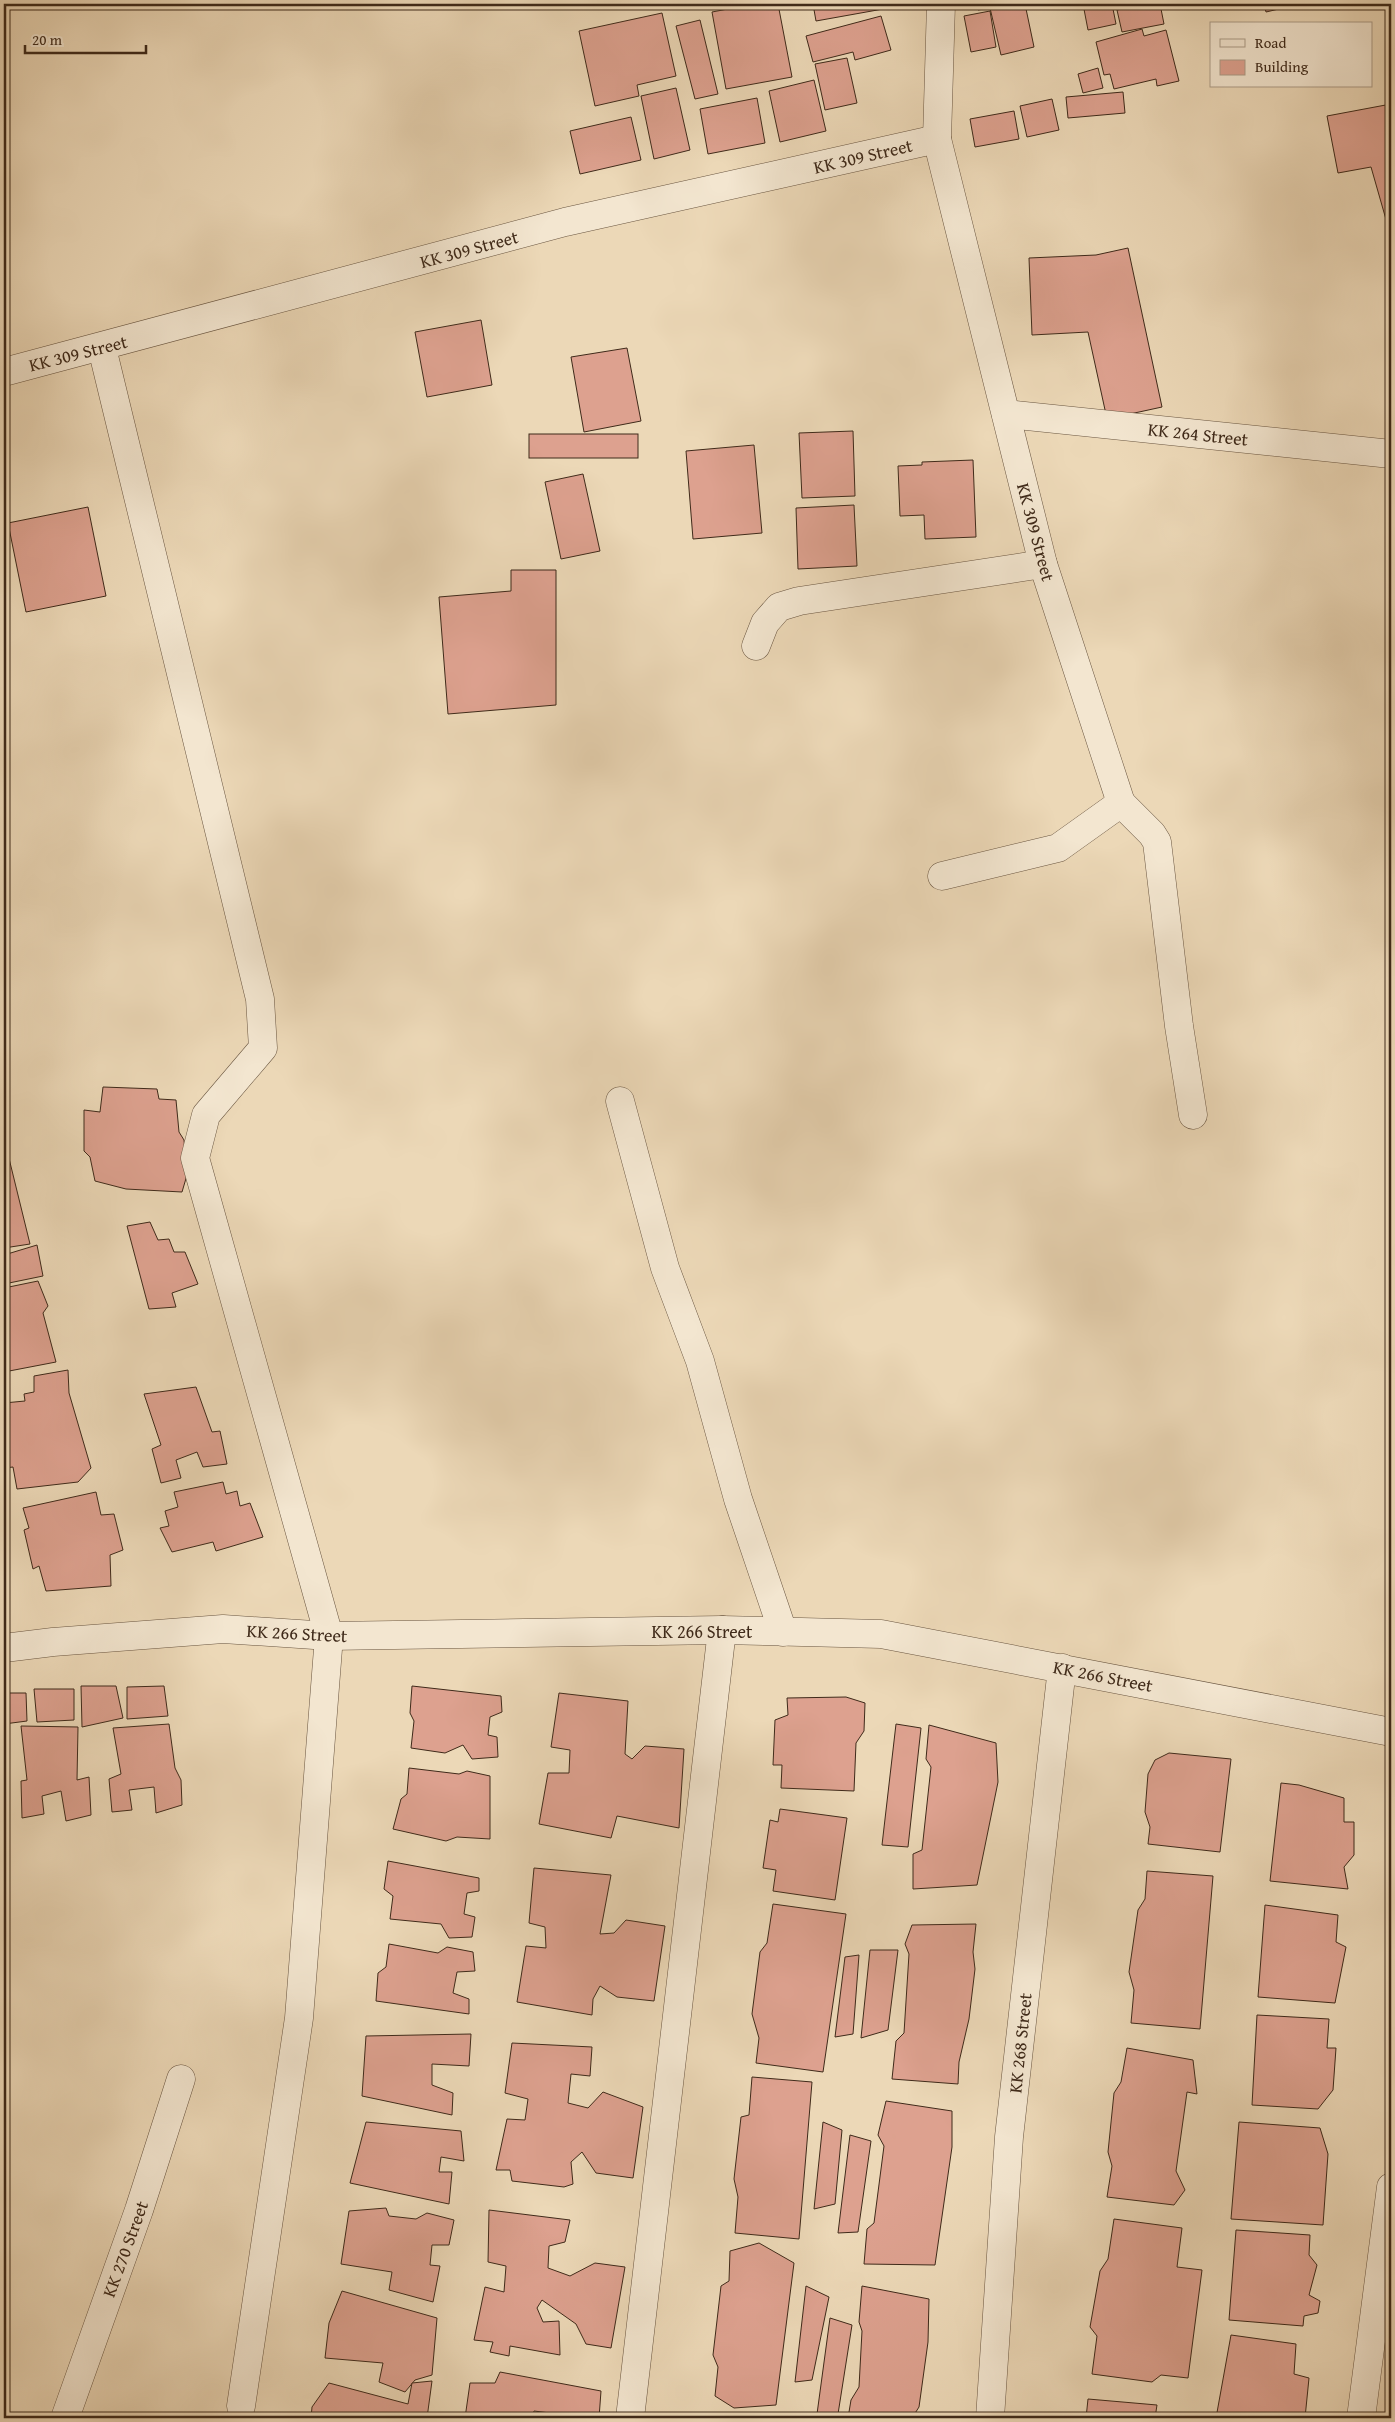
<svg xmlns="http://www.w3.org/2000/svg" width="1395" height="2422" font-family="'Gentium Book Plus',serif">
<rect width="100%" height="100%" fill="#ecd8b7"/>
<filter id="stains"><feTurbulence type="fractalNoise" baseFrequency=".004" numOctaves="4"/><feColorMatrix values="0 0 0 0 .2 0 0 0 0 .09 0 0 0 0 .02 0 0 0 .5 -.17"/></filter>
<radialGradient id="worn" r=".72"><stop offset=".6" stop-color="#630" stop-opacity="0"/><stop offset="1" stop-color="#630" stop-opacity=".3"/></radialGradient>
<!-- building -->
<g fill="#dda18f" stroke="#3f2a1a">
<polygon points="754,4 778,4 792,77 726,89 712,12"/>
<polygon points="813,4 882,4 883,9 816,21"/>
<polygon points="976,4 1025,4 1034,47 1001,55 990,8 978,10"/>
<polygon points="1083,4 1112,4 1116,24 1088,30"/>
<polygon points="1149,4 1160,4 1164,24 1122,32 1117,10"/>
<polygon points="1264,4 1300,4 1266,12"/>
<polygon points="990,11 996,47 971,52 964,16"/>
<polygon points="662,13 676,76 637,85 639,96 595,106 579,31"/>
<polygon points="881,16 891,50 855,60 853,52 813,62 806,36"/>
<polygon points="700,20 718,94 695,99 676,26"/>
<polygon points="1142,29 1144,36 1166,30 1179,81 1157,86 1156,79 1114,89 1110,74 1104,75 1096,42"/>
<polygon points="847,58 857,103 825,110 815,64"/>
<polygon points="1098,68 1103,88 1083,93 1078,74"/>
<polygon points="814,80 826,131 780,142 769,91"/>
<polygon points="676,88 690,150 654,159 641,96"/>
<polygon points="1123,92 1125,113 1068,118 1066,97"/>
<polygon points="757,98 765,143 708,154 700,109"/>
<polygon points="1052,99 1059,130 1027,137 1020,106"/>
<polygon points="1391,104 1391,229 1389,230 1371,167 1338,173 1327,116"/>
<polygon points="1014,111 1019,139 975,147 970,119"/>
<polygon points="631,117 641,160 580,174 570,131"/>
<polygon points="1128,248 1162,407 1107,419 1088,332 1032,335 1029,258 1096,255"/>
<polygon points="481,320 492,385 427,397 415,332"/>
<polygon points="627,348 641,421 584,432 571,357"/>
<polygon points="853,431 855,496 802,498 799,433"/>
<rect x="529" y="434" width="109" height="24"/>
<polygon points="754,445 762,533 693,539 686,451"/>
<polygon points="973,460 976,537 925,539 924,515 900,516 898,466 922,465 922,462"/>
<polygon points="583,474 600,551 561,559 545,482"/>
<polygon points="854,505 857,566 798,569 796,508"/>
<polygon points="88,507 106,596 26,612 8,523"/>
<polygon points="511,570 556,570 556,705 448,714 439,597 511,591"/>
<polygon points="103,1087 157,1089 159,1099 176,1100 179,1132 184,1140 187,1175 182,1192 126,1189 95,1181 90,1157 84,1151 84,1110 100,1112"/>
<polygon points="4,1138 30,1244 4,1248"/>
<polygon points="150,1222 158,1240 169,1239 174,1252 185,1252 198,1284 172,1293 176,1307 149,1309 127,1226"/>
<polygon points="37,1245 43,1276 9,1283 4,1255"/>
<polygon points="38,1281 48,1306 43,1313 56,1362 4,1372 4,1288"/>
<polygon points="68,1370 69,1393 91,1468 78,1482 17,1489 13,1467 4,1468 4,1403 25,1401 24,1394 34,1392 34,1376"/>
<polygon points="196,1387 212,1432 220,1431 227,1464 203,1467 197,1452 176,1460 181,1478 161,1483 152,1449 161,1445 144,1394"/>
<polygon points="223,1482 226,1494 237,1491 240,1506 250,1503 263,1537 216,1551 213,1542 172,1552 160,1528 169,1526 165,1511 178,1507 174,1492"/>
<polygon points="96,1492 101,1515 114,1514 123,1550 110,1555 111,1586 46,1591 39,1566 33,1569 24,1530 29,1528 23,1508"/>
<polygon points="81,1686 116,1686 123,1718 82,1727"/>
<polygon points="164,1686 168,1716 127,1719 127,1687"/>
<polygon points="412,1686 501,1696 502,1712 490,1717 488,1735 497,1737 498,1757 472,1759 463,1745 445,1753 411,1748 414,1721 410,1713"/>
<polygon points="34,1689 74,1689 74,1720 37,1722"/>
<polygon points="4,1693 26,1693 27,1721 4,1724"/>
<polygon points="559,1693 628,1701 625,1754 632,1759 645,1746 684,1749 679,1828 617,1816 611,1838 539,1824 548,1773 569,1773 570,1750 551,1747"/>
<polygon points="846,1697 865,1703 864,1731 856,1743 854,1791 781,1788 782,1765 773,1765 775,1720 788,1715 787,1698"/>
<polygon points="169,1724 175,1768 181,1780 182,1805 156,1813 154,1787 129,1790 132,1810 112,1812 109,1779 121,1774 113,1728"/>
<polygon points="896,1724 921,1728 908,1847 882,1845"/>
<polygon points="929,1725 996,1743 998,1782 977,1885 913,1889 913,1854 922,1850 931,1767 926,1759"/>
<polygon points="21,1726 78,1727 77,1780 89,1777 91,1815 66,1821 61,1791 42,1796 44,1814 22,1818 21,1781 27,1780"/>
<polygon points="1169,1753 1231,1759 1220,1852 1148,1844 1150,1827 1145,1812 1148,1774 1155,1760"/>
<polygon points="409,1768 459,1774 467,1771 490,1776 490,1839 457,1837 446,1841 393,1829 401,1799 407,1794"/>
<polygon points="1281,1783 1299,1785 1344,1798 1344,1822 1354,1822 1354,1855 1344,1867 1348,1889 1270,1881"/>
<polygon points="780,1809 847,1818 835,1900 773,1891 776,1870 763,1868 770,1820 778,1822"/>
<polygon points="388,1861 479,1878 479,1891 467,1893 464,1914 475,1917 472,1937 449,1938 441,1924 390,1919 393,1896 384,1889"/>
<polygon points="534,1868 611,1875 600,1934 614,1933 626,1920 665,1926 654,2001 617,1997 600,1986 593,1999 592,2015 517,2002 526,1946 546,1948 545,1927 529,1923"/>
<polygon points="1147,1871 1213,1876 1200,2029 1131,2023 1134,1990 1129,1972 1138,1910 1145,1899"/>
<polygon points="773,1904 846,1914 823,2072 756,2063 759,2038 752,2014 760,1952 767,1943"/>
<polygon points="1265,1905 1338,1915 1336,1942 1346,1947 1335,2003 1258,1997"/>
<polygon points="976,1924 973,1952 975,1969 969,2019 959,2062 958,2084 892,2079 896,2041 904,2033 909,1954 905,1944 912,1925"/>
<polygon points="389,1944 438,1953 447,1947 473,1952 475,1971 457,1972 453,1993 469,1999 469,2014 376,2001 378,1973 386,1967"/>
<polygon points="870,1950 898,1950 888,2030 861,2038"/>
<polygon points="859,1955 853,2034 835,2037 845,1957"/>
<polygon points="1257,2015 1329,2019 1327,2048 1336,2048 1333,2090 1318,2109 1252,2105"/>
<polygon points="471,2034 469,2066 432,2064 432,2085 453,2093 452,2115 362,2096 366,2036"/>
<polygon points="512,2043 592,2047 590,2076 571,2074 568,2103 588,2108 603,2092 643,2107 633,2178 596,2173 582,2152 571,2162 573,2184 564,2187 512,2181 510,2170 496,2170 507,2119 525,2120 528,2099 505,2093"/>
<polygon points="1127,2048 1193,2060 1197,2094 1187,2092 1176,2171 1185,2190 1174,2205 1107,2197 1112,2166 1108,2152 1114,2093 1121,2082"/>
<polygon points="752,2077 812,2082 799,2239 735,2233 738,2197 734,2179 741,2117 749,2115"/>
<polygon points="886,2101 952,2111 952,2147 935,2265 864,2264 867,2229 874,2223 884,2146 878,2135"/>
<polygon points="366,2122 461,2131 464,2161 441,2157 439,2172 452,2172 449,2204 350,2183"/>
<polygon points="823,2122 842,2130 835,2204 814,2209"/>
<polygon points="1239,2122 1320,2128 1328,2154 1323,2225 1231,2219"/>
<polygon points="850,2135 871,2141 858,2232 838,2233"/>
<polygon points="386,2208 389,2216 416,2219 427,2213 454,2220 449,2245 432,2245 430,2265 440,2266 433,2302 389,2290 392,2272 341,2264 349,2211"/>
<polygon points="489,2210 570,2220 565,2242 549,2246 548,2268 570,2276 595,2263 625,2267 611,2348 586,2344 576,2324 542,2300 537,2308 543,2322 559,2321 560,2355 510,2346 509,2356 490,2352 493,2342 474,2340 485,2287 504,2292 506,2266 488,2262"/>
<polygon points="1114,2219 1182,2228 1177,2267 1202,2270 1188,2378 1161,2375 1152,2382 1092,2374 1097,2336 1090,2327 1100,2271 1108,2259"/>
<polygon points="1236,2230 1310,2235 1309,2255 1317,2265 1309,2295 1320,2301 1318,2313 1304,2316 1303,2326 1229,2320"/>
<polygon points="759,2243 794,2263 776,2405 734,2408 715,2396 718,2367 713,2355 721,2286 729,2281 730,2251"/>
<polygon points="806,2286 829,2297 812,2380 795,2382"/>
<polygon points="862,2286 929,2299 928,2342 919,2407 912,2418 848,2418 851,2400 859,2387 862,2331 859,2322"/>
<polygon points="342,2291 437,2318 432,2375 415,2380 405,2392 379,2382 383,2363 325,2358 329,2323"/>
<polygon points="830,2318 852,2325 838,2414 817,2414"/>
<polygon points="1231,2335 1296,2344 1294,2374 1309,2378 1305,2418 1216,2418"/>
<polygon points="500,2372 601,2391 599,2418 562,2418 558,2414 534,2411 532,2418 465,2418 470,2383 495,2383"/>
<polygon points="432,2381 427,2418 311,2418 312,2407 329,2383 408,2404 412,2383"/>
<polygon points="1088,2399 1157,2405 1155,2418 1086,2418"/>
</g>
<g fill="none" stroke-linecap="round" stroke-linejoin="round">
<!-- minor casing -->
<g stroke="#6a5641" stroke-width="29">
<g id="minor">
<polyline points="937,139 941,4"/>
<polyline points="102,348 260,999 263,1048 206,1115 195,1158 329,1636 299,2018 241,2406"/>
<polyline points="4,372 565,222 937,139 1043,564 1121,803"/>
<polyline points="1006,414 1391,454"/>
<polyline points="756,646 765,623 779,607 799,601 1043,564"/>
<polyline points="942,876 1058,848 1121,803 1152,834 1157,842 1179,1026 1193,1115"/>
<polyline points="620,1101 665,1268 700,1361 738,1499 783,1632"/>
<polyline points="4,1648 53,1642 223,1629 329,1636 722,1630 881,1634 1391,1732"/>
<polyline points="65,2418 139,2210 181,2079"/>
<polyline points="630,2418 722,1630"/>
<polyline points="990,2418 1009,2137 1062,1668"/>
<polyline points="1361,2418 1391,2187"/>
</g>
</g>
<!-- minor -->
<use href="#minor" stroke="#f3e6d0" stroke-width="28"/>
</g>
<g text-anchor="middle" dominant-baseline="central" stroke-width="4.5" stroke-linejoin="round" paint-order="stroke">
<!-- street labels -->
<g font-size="18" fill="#3f2a1a" stroke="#f3e6d0">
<text transform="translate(863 156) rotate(-13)">KK 309 Street</text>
<text transform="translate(469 249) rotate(-15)">KK 309 Street</text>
<text transform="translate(78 353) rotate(-14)">KK 309 Street</text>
<text transform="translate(1198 434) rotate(6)">KK 264 Street</text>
<text transform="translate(1036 532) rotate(75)">KK 309 Street</text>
<text x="702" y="1631">KK 266 Street</text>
<text transform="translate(297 1633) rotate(3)">KK 266 Street</text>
<text transform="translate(1103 1676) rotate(11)">KK 266 Street</text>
<text transform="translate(1020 2043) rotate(-84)">KK 268 Street</text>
<text transform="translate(125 2249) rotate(-70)">KK 270 Street</text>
</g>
</g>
<!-- margin -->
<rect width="1395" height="2422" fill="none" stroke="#ecd8b7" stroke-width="20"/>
<rect x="5" y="5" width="1385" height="2412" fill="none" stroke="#3f2a1a" stroke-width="2.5"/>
<rect x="10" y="10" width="1375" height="2402" fill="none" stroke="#3f2a1a"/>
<!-- legend -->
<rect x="1210" y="22" width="162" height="65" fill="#f3e6d0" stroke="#ab9b87"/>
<rect x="1220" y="39" width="25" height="8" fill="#f3e6d0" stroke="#ab9b87"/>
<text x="1255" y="48" font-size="15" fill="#3f2a1a">Road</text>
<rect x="1220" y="60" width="25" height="15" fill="#dda18f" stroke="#ab9b87"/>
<text x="1255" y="72" font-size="15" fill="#3f2a1a">Building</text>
<!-- scale -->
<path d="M25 45v8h121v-8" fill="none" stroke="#3f2a1a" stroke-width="2.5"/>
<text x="32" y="45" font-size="15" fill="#3f2a1a" stroke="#f3e6d0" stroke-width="4" paint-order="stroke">20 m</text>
<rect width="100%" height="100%" filter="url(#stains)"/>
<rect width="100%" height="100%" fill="url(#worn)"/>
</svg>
